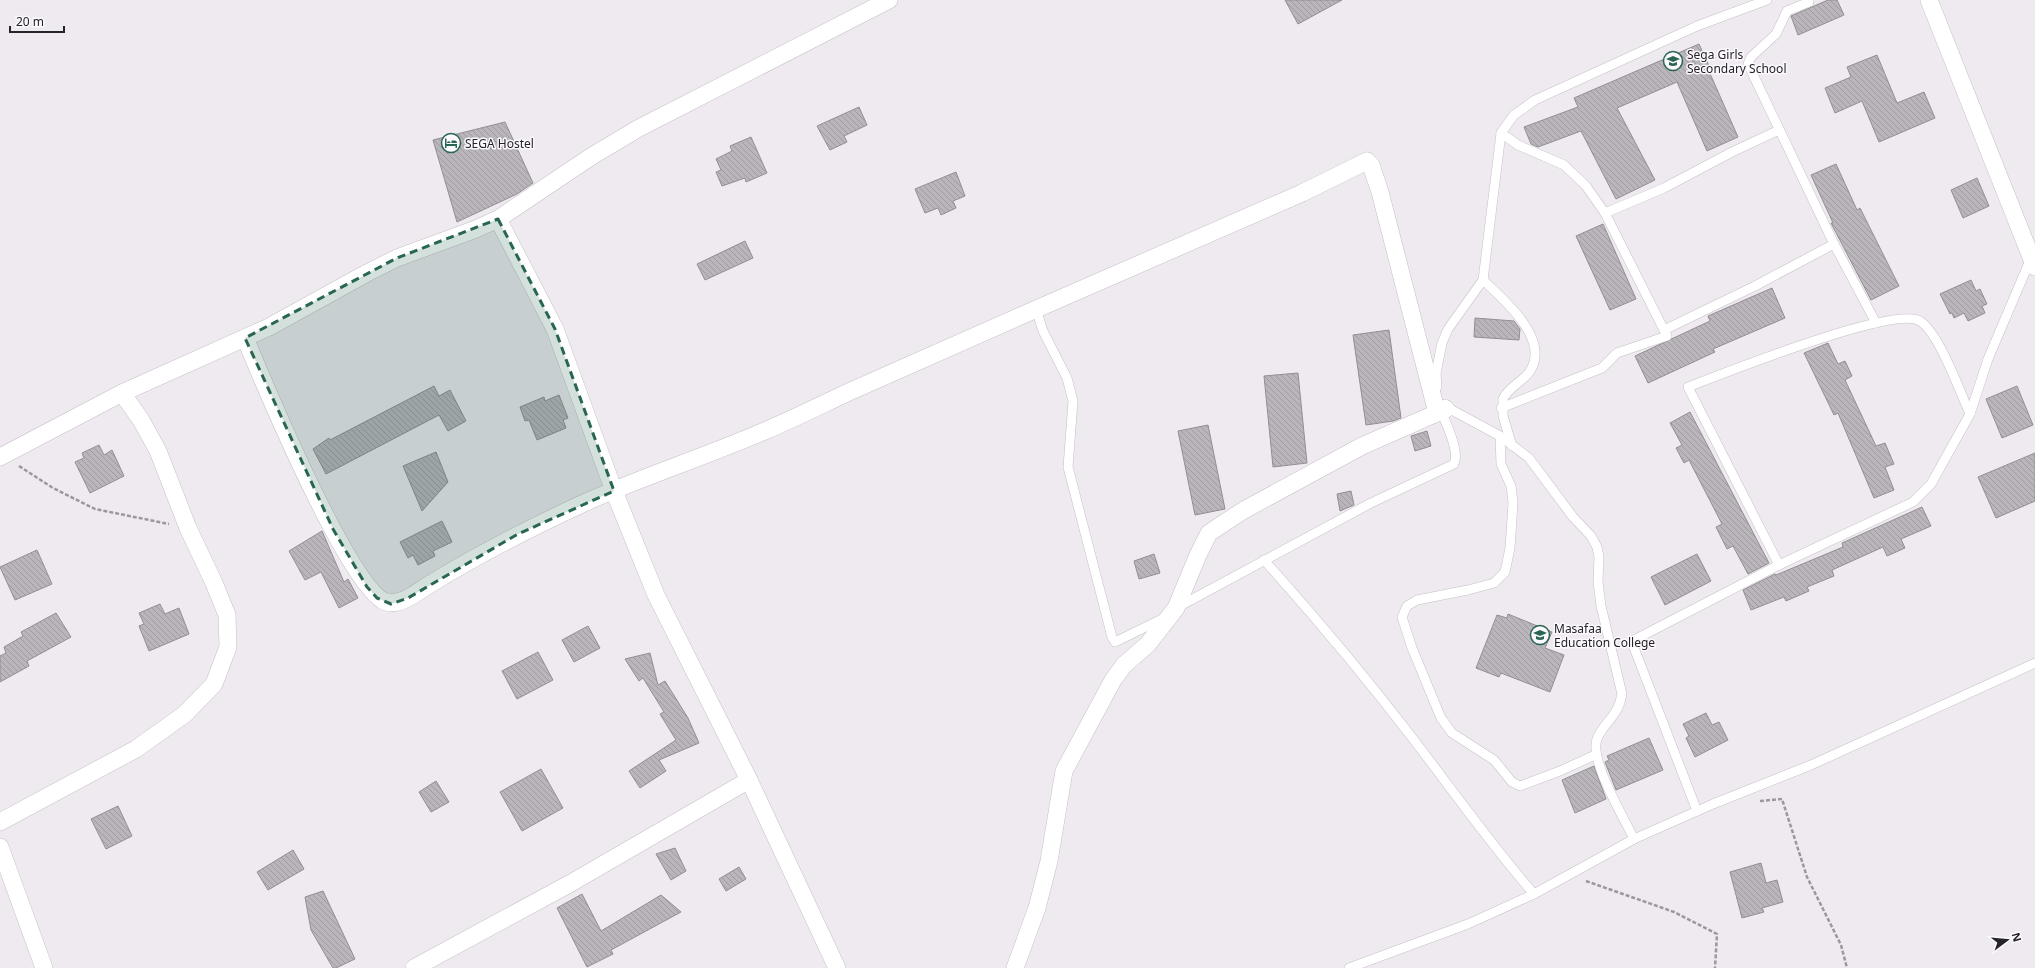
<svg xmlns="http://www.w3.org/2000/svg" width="2035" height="968" font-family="'Noto Sans',sans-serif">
<defs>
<pattern id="building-back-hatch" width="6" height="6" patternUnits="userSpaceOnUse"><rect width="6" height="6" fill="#b9b5bb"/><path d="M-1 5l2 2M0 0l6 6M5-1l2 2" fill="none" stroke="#9f9ba1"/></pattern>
</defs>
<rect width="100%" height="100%" fill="#efeaf0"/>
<!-- building -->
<g fill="url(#building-back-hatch)" stroke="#928e93">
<polygon points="1285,0 1342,0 1298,24"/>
<polygon points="1828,0 1837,0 1844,15 1798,35 1791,16"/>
<polygon points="1699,44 1710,68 1708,69 1738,137 1707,151 1677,82 1617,108 1655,180 1616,199 1581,131 1538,147 1531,144 1524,127 1578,107 1574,98"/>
<polygon points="1877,55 1897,103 1924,92 1935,118 1879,142 1862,101 1835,113 1825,88 1851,77 1847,67"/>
<polygon points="859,107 867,125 844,136 847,142 830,150 817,126"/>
<polygon points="505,122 533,183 517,194 457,222 433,140"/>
<polygon points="751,137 767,173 746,182 745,178 722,186 716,172 721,170 716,159 732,151 730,146"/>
<polygon points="1836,164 1857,210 1860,208 1899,286 1871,300 1831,223 1833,223 1811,175"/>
<polygon points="956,172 965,196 953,201 956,208 941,215 938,208 925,213 915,189"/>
<polygon points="1977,178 1989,206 1963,218 1951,190"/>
<polygon points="1603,224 1636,299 1610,310 1576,236"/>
<polygon points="745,241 753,258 705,280 697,264"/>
<polygon points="1971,280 1976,291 1980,289 1987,304 1982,306 1985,313 1968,321 1964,313 1954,318 1952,313 1950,314 1940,294"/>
<polygon points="1772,288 1785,318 1713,349 1715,352 1648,383 1635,356 1710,321 1708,316"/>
<polygon points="1475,318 1514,321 1520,329 1519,340 1474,337"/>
<polygon points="1389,330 1401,418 1393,421 1366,425 1353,335"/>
<polygon points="1828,343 1838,364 1845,361 1852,376 1845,380 1876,446 1885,443 1894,464 1885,467 1894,490 1874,498 1838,413 1834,415 1804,353"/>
<polygon points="1298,373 1307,463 1273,467 1264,376"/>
<polygon points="434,386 439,396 450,390 466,421 448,431 439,415 326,474 313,449 329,438 330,440"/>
<polygon points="2017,386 2033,425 2002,438 1986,399"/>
<polygon points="559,395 568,418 563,420 566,428 537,440 529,420 525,421 520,407 544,397 545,401"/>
<polygon points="1690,412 1769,563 1748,574 1733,546 1727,549 1716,527 1722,524 1689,460 1684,463 1676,448 1682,445 1670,423"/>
<polygon points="1208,425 1225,509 1195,515 1178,431"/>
<polygon points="1427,431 1431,446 1415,451 1411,436"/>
<polygon points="99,445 104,455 112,450 124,476 90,493 75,462 84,458 82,453"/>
<polygon points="436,452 448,482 422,511 403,466"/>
<polygon points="2035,453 2035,501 1996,518 1978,477"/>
<polygon points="1351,491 1354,505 1340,511 1337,494"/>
<polygon points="1922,507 1931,526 1901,539 1905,548 1887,556 1883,547 1832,570 1834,576 1807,587 1809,591 1786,601 1784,597 1751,610 1743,590 1775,574 1776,575 1843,547 1842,543"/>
<polygon points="442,521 452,542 433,551 435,556 418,565 413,555 408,558 400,542"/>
<polygon points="322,531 344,582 348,579 358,598 339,608 321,572 305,580 289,551"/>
<polygon points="37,550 52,584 15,600 0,567"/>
<polygon points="1154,554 1160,573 1139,579 1134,561"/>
<polygon points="1697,554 1711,581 1665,605 1651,577"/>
<polygon points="160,604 165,614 179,608 189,634 149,651 139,626 144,624 139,613"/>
<polygon points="56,613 71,637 27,661 29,666 0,682 0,656 6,653 4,647 23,636 21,632"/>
<polygon points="1508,614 1552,632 1545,648 1564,655 1550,692 1501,673 1499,677 1476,668 1497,615 1507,618"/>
<polygon points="588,626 600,648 574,662 562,640"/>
<polygon points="538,652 553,680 517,699 502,671"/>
<polygon points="650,653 658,685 665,681 688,718 699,743 659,760 666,771 640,788 629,771 676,740 660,714 664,712 643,678 639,681 625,659"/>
<polygon points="1706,713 1712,725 1719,722 1728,740 1695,757 1686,738 1689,736 1683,724"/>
<polygon points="1649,738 1663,770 1616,790 1605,762 1609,760 1607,756"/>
<polygon points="1594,766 1606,799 1575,813 1562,780"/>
<polygon points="541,769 563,808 522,831 500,792"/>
<polygon points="436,781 449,802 431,812 419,792"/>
<polygon points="118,806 132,836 106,849 91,819"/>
<polygon points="675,848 686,871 671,880 656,854"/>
<polygon points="293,850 304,869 268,890 257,872"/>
<polygon points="1761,863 1766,883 1777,880 1783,902 1762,908 1764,912 1742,918 1730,872"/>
<polygon points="739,867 746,879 726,891 719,879"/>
<polygon points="323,891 355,959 336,968 333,968 311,930 305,897"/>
<polygon points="582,894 601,931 661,895 681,912 611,950 613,954 587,967 557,908"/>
</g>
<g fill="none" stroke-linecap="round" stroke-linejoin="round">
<!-- lane casing -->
<g stroke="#c5c0c6" stroke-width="10">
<g id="lane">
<polyline points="1809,0 1809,2 1787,11 1776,34 1751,57 1748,64 1834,244 1876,323"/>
<polyline points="1605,213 1664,188 1732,152 1779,130"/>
<path d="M1483,280C1503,299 1551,339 1530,371C1523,382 1508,387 1503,399V416L1512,446"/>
<polyline points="1036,309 1043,331 1067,378 1073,401 1068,467 1112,637 1115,642 1164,618"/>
<polyline points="1664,330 1755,286 1834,244"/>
<polyline points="1437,387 1436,373 1442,343 1448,329 1483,280 1501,133 1514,115 1535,100 1697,26 1767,0"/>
<path d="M1445,404L1448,408L1500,436L1529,458L1573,517L1591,536L1597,547L1599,557L1598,582L1601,606L1622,694C1618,718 1604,721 1597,739C1589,760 1624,818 1634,839"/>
<polyline points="1501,408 1602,368 1617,353 1667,336 1605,213 1586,186 1564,165 1518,145 1501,133"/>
<polyline points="1500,436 1501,464 1511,486 1513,503 1510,548 1505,572 1494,583 1468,590 1417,600 1407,606 1402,617 1412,648 1441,718 1452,733 1494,760 1512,782 1520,786 1560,771 1595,755"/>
<path d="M1264,560C1317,619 1369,681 1417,744C1456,795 1492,846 1534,894"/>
<path d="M1779,565L1688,387C1722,374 1894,305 1920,321C1939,333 1960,392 1970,414"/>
<path d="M1178,607L1371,503L1454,464C1460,451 1446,424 1441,411"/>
<polyline points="1697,811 1633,645 1634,640 1779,565 1913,502 1931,484 1970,414 1988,359 2031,258"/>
<polyline points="1349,968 1468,924 1534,894 1634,839 1713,804 1811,765 2035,663"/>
</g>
</g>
<!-- street casing -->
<g stroke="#c5c0c6" stroke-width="18">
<g id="street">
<polyline points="1929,0 2035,267"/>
<polyline points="498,219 555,329 614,491 656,595 749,780 837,968"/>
<path d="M245,338C263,381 350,591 386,602C400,606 416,593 427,586C478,554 530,528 584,503C644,476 707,456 767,430C795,418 823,404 851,391C1001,324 1151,259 1302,193L1367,161L1371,165L1380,192L1437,413"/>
<polyline points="0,457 122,393 269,327 367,273 397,258 476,229 498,219 592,156 639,128 889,0"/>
<polyline points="0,822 136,749 185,714 214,684 228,647 227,615 214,583 188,528 158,451 141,420 122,393"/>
<polyline points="0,847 44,968"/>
<polyline points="414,968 571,883 749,780"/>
<polyline points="1015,968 1037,908 1049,861 1064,771 1113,680 1124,665 1148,644 1176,608 1198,555 1209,533 1244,510 1362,446 1446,409"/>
</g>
</g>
<!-- path -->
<g stroke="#9b989c" stroke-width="2.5" stroke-dasharray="4 2" stroke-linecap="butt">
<polyline points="19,466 53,488 95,509 169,524"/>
<polyline points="1760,801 1782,799 1807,877 1841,945 1847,968"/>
<polyline points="1586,881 1674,912 1717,934 1715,968"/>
</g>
<!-- lane -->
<use href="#lane" stroke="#fff" stroke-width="9"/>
<!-- street -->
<use href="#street" stroke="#fff" stroke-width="17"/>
</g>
<!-- marked area -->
<path fill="#286652" fill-opacity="0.2" stroke="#286652" stroke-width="3" stroke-dasharray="8 5" stroke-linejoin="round" d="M498,219L555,329L614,491L518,534L408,598L391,604L377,598L367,587L333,529L245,338L397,258Z"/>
<!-- icons -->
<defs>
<g id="school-ring" transform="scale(1)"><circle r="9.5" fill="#fcf8fe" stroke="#286652" stroke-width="1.5"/><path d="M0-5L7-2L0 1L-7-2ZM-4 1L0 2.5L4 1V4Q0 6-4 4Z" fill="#286652"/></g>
<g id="hotel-ring" transform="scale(1)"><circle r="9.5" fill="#fcf8fe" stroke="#286652" stroke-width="1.5"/><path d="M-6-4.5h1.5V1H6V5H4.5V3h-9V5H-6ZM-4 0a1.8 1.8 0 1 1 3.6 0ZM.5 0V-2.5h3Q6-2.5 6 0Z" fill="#286652"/></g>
<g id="university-ring" transform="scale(1)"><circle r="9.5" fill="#fcf8fe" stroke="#286652" stroke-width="1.5"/><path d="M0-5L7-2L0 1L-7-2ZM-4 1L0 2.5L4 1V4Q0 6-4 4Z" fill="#286652"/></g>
</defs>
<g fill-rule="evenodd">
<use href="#school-ring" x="1673" y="61"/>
<use href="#hotel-ring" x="451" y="143"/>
<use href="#university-ring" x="1540" y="635"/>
</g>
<g text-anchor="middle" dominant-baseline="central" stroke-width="3" stroke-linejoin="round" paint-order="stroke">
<!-- poi labels -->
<g font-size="12" fill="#242325" stroke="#fcf8fe" text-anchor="start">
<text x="1687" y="54">Sega Girls<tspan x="1687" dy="14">Secondary School</tspan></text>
<text x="465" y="143">SEGA Hostel</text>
<text x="1554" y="628">Masafaa<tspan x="1554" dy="14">Education College</tspan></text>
</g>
</g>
<!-- north arrow -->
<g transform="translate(2007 940) rotate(74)" stroke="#fcf8fe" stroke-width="3" paint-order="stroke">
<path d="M0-3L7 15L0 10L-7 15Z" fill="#242325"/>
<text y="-6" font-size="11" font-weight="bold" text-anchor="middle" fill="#242325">N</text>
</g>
<!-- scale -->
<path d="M10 26v6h54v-6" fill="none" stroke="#242325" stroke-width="2"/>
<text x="16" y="26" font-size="12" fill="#242325" stroke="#fcf8fe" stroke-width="3" paint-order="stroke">20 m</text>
</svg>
